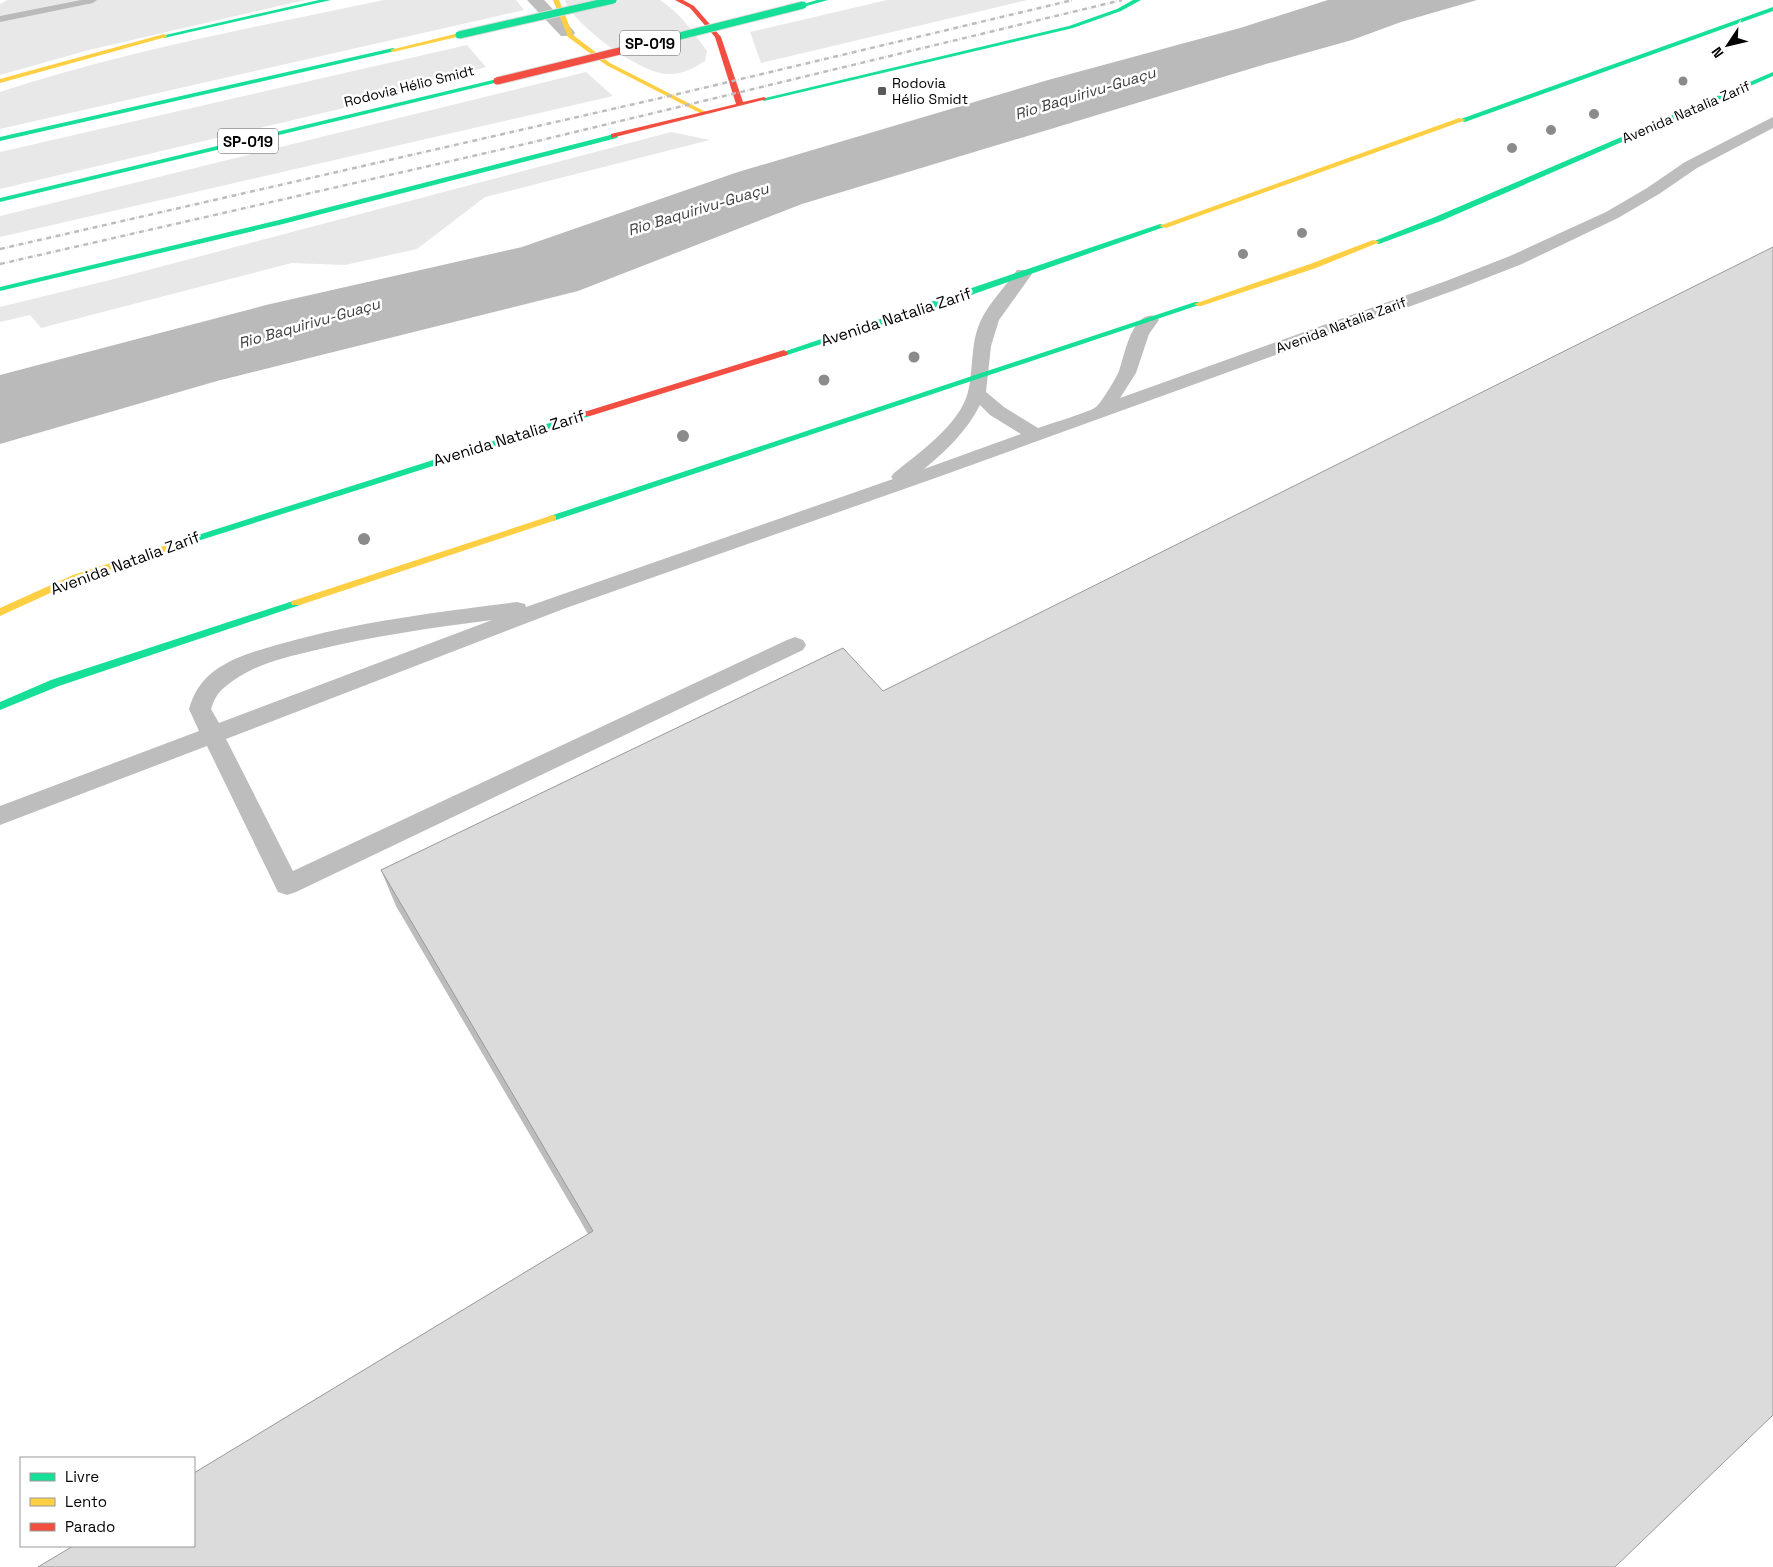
<svg xmlns="http://www.w3.org/2000/svg" width="1773" height="1567" font-family="'Space Grotesk',sans-serif">
<rect width="100%" height="100%" fill="#fff"/>
<!-- green -->
<g fill="#e8e8e8">
<polygon points="8,0 305,0 89,50 0,75 0,4"/>
<path d="M384,0H516L524,10L0,129V92C125,51 255,27 384,0Z"/>
<path d="M565,0H660C680,13 693,32 707,51L705,61C692,69 681,75 666,74C639,72 573,25 565,0Z"/>
<polygon points="887,0 1028,0 761,63 750,32"/>
<polygon points="467,45 486,67 361,104 0,189 0,152"/>
<polygon points="586,72 613,96 0,237 0,216"/>
<polygon points="671,132 710,140 485,197 417,249 345,265 292,263 41,328 30,315 0,322 0,307 114,279"/>
</g>
<!-- water -->
<polygon fill="#bababa" points="1328,0 1477,0 1401,22 1352,40 1266,64 802,204 578,291 217,381 0,444 0,375 266,305 522,247 738,172 1048,80 1240,28"/>
<g fill="none" stroke-linecap="round" stroke-linejoin="round">
<!-- stream -->
<polygon fill="#bababa" fill-rule="evenodd" points="81,0 97,0 93,3 0,22 0,16"/>
<!-- lane -->
<path fill="#bdbdbd" fill-rule="evenodd" d="M1773,117V128L1697,168L1659,194L1618,218L1522,264L1458,289L941,476L566,608L226,739L293,871L787,640L795,637L803,640L806,645L803,650L296,892L287,895L278,892L207,746L0,825V806L199,731L189,709C193,694 201,681 213,672C234,656 259,650 284,643C360,621 439,612 517,602L525,604L526,607L893,479L891,477L894,473C919,453 960,424 968,392C974,368 970,343 981,320C989,303 1006,286 1017,270H1029L1032,274L999,320L991,346L986,392L1004,407L1038,428C1049,424 1090,412 1096,407C1102,402 1116,378 1119,371C1125,354 1132,310 1156,316L1159,320L1149,334L1136,373L1120,398L1446,281L1510,256L1606,212L1647,188L1685,162ZM980,405L990,415L1021,434L924,469C947,450 966,432 980,405ZM492,620L219,723L211,709C214,700 217,693 225,687C249,666 282,658 312,651C371,636 432,628 492,620Z"/>
<!-- street -->
<polygon fill="#bdbdbd" fill-rule="evenodd" points="527,0 544,0 573,30 575,33 573,36 561,36"/>
<!-- fast -->
<g fill="#16e098" fill-rule="evenodd">
<polygon points="319,0 331,0 164,38 161,36"/>
<polygon points="817,0 828,0 803,7 800,5"/>
<polygon points="1133,0 1141,0 1121,11 1073,28 764,101 761,99 1069,26 1117,9"/>
<polygon points="1773,7 1773,11 1465,122 1458,120"/>
<polygon points="393,48 395,49 395,51 0,141 0,137"/>
<polygon points="1773,72 1773,76 1441,221 1379,244 1372,242 1435,217"/>
<polygon points="497,79 500,81 499,82 0,202 0,198"/>
<polygon points="614,134 618,136 617,138 283,224 0,291 0,287 279,220"/>
<polygon points="1160,224 1167,226 934,308 787,355 784,356 780,353"/>
<polygon points="1195,302 1198,302 1202,304 556,520 553,521 548,518 550,516"/>
<polygon points="587,411 590,412 590,416 185,545 182,546 177,543 179,541"/>
<polygon points="296,600 300,601 301,603 300,605 59,686 0,710 0,702 51,680"/>
</g>
<!-- slow -->
<g fill="#ffcf43" fill-rule="evenodd">
<polygon points="553,0 559,0 573,35 610,63 706,112 706,114 702,114 606,65 568,37"/>
<polygon points="459,33 462,35 461,36 393,52 390,50"/>
<polygon points="164,34 167,36 166,37 0,83 0,79"/>
<polygon points="1459,118 1466,120 1166,228 1159,226"/>
<polygon points="1373,240 1380,242 1316,268 1201,306 1198,306 1194,304 1310,264"/>
<polygon points="553,515 556,516 556,520 300,605 292,605 291,603 292,601"/>
<polygon points="182,540 187,543 185,545 81,579 0,616 0,608 73,575"/>
</g>
<!-- jam -->
<g fill="#f24e42" fill-rule="evenodd">
<polygon points="675,0 683,0 694,6 721,37 743,102 764,97 767,99 611,138 611,134 736,104 715,37 690,8"/>
<polygon points="784,350 788,353 787,355 590,416 584,416 583,414 584,412"/>
</g>
<!-- rail -->
<g stroke="#bdbdbd" stroke-width="2.5" stroke-dasharray="5 2 0.5 2" stroke-linecap="butt">
<polyline points="0,249 678,94 1073,0"/>
<polyline points="0,264 521,145 1122,0"/>
</g>
<!-- fast-bridge casing -->
<g stroke="#dbdbdb" stroke-width="9" stroke-linecap="butt">
<g id="fast-bridge">
<polyline points="459,35 613,0"/>
<polyline points="636,47 803,5"/>
</g>
</g>
<!-- jam-bridge casing -->
<g stroke="#dbdbdb" stroke-width="9" stroke-linecap="butt">
<polyline id="jam-bridge" points="497,81 636,47"/>
</g>
<!-- fast-bridge -->
<use href="#fast-bridge" stroke="#16e098" stroke-width="7"/>
<!-- jam-bridge -->
<use href="#jam-bridge" stroke="#f24e42" stroke-width="7"/>
</g>
<!-- trees -->
<g fill="#8b8b8b">
<circle cx="1683" cy="81" r="4.5"/>
<circle cx="1594" cy="114" r="5"/>
<circle cx="1551" cy="130" r="5"/>
<circle cx="1512" cy="148" r="5"/>
<circle cx="1302" cy="233" r="5"/>
<circle cx="1243" cy="254" r="5"/>
<circle cx="914" cy="357" r="5.5"/>
<circle cx="824" cy="380" r="5.5"/>
<circle cx="683" cy="436" r="6"/>
<circle cx="364" cy="539" r="6"/>
</g>
<!-- wall -->
<polygon fill="#bcbcbc" points="883,691 1773,1415 588,1234 396,906 381,870"/>
<!-- building -->
<polygon fill="#dbdbdb" stroke="#999" points="1773,247 1773,1415 1615,1567 38,1567 73,1546 194,1546 194,1473 593,1231 381,870 843,648 883,691"/>
<!-- markers -->
<rect fill="#595959" stroke="#fff" stroke-width="2" x="877" y="86" width="10" height="10" rx="2.5"/>
<g text-anchor="middle" dominant-baseline="central" stroke-width="5" stroke-linejoin="round" paint-order="stroke">
<!-- far-poi labels -->
<g font-size="14" fill="#000" stroke="#fff" text-anchor="start">
<text x="892" y="83">Rodovia<tspan x="892" dy="16">Hélio Smidt</tspan></text>
</g>
<!-- far-street labels -->
<g font-size="14" fill="#000" stroke="#fff">
<text transform="translate(409 86) rotate(-14)">Rodovia Hélio Smidt</text>
<text transform="translate(1686 112) rotate(-23)">Avenida Natalia Zarif</text>
<text transform="translate(1341 325) rotate(-20)">Avenida Natalia Zarif</text>
</g>
<!-- shield labels -->
<g fill="#fff" stroke="#4c4c4c" stroke-width="1">
<rect x="620" y="30.5" width="60" height="25" rx="4"/>
<rect x="218" y="128.5" width="60" height="25" rx="4"/>
</g>
<g font-size="15" font-weight="bold" fill="#000">
<text x="650" y="43">SP-019</text>
<text x="248" y="141">SP-019</text>
</g>
<!-- far-water labels -->
<g font-size="15" font-style="italic" fill="#3d3d3d" stroke="#fff">
<text transform="translate(1085 93) rotate(-17)">Rio Baquirivu-Guaçu</text>
<text transform="translate(698 209) rotate(-17)">Rio Baquirivu-Guaçu</text>
<text transform="translate(309 323) rotate(-16)">Rio Baquirivu-Guaçu</text>
</g>
<!-- street labels -->
<g font-size="16" fill="#000" stroke="#fff">
<text transform="translate(896 317) rotate(-18)">Avenida Natalia Zarif</text>
<text transform="translate(509 438) rotate(-17)">Avenida Natalia Zarif</text>
<text transform="translate(125 563) rotate(-20)">Avenida Natalia Zarif</text>
</g>
</g>
<!-- legend -->
<rect x="20" y="1457" width="175" height="90" fill="#ffffff" stroke="#999999"/>
<rect x="30" y="1473" width="25" height="8" fill="#16e098" stroke="#999999"/>
<text x="65" y="1482" font-size="15" fill="#000000">Livre</text>
<rect x="30" y="1498" width="25" height="8" fill="#ffcf43" stroke="#999999"/>
<text x="65" y="1507" font-size="15" fill="#000000">Lento</text>
<rect x="30" y="1523" width="25" height="8" fill="#f24e42" stroke="#999999"/>
<text x="65" y="1532" font-size="15" fill="#000000">Parado</text>
<!-- north arrow -->
<g transform="translate(1728 45) rotate(235)" stroke="#ffffff" stroke-width="4" paint-order="stroke">
<path d="M0-4L9 19L0 12L-9 19Z" fill="#000000"/>
<text y="-8" font-size="14" font-weight="bold" text-anchor="middle" fill="#000000">N</text>
</g>
</svg>
